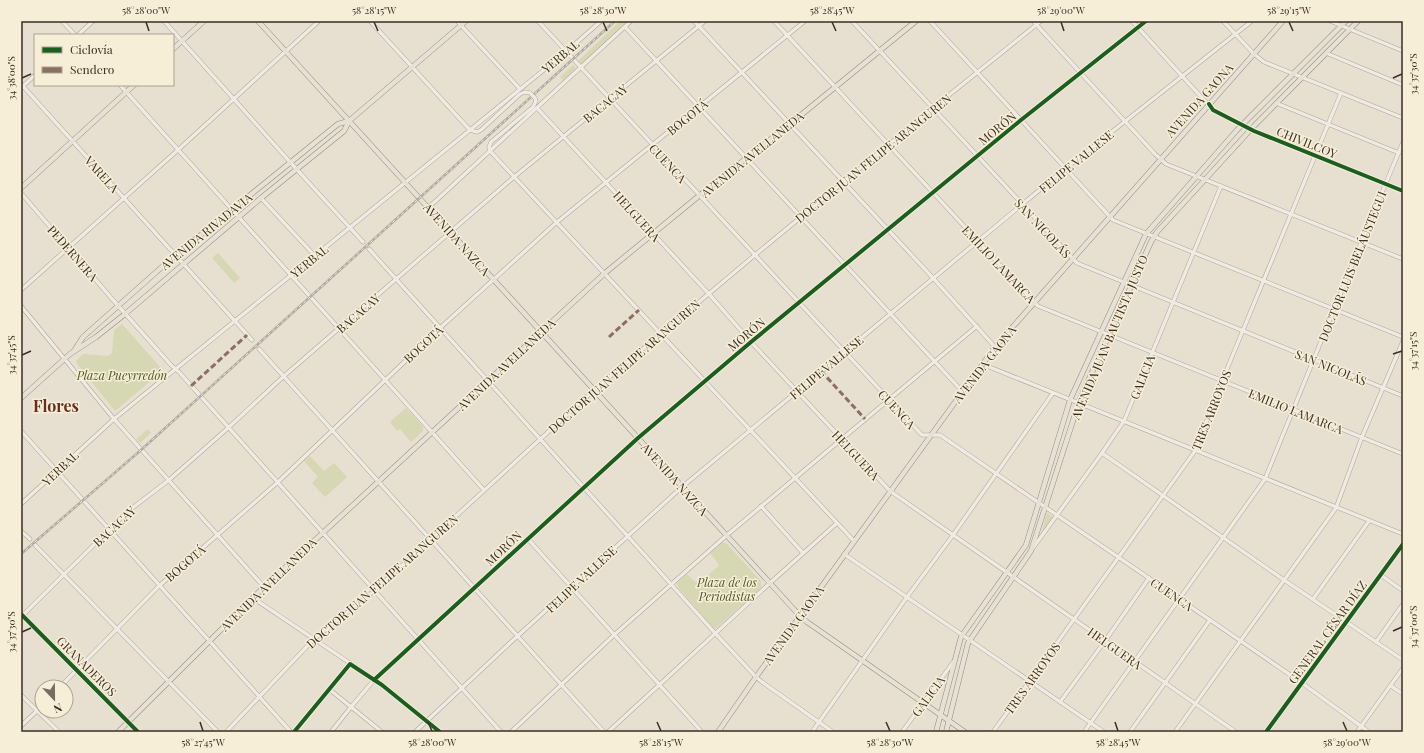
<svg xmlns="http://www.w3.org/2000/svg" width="1424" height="753" font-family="'Playfair Display',serif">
<rect width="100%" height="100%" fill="#e7e0d1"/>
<!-- green -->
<g fill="#d6d7b3">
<polygon points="620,21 629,21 582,64 578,61"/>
<polygon points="573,65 576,68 563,80 560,77"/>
<polygon points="218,253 240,278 234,283 212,258"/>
<polygon points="122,324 160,367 160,373 115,411 77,364 76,361 83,354 108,356 112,353 114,330"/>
<polygon points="406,408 423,427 423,431 411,442 400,429 397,431 390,422"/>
<polygon points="148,429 151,433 140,443 136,439"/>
<polygon points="310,456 324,471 334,463 347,477 325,497 312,483 318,477 304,461"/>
<polygon points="1047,513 1054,518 1043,532 1042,530"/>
<polygon points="723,542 727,544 761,581 761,588 716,628 713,628 678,587 677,583 687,574 695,582 703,582 710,573 719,566 717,562 710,553"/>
</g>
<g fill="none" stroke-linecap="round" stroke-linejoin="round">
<!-- minor casing -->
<g stroke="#ada599" stroke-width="4.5">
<g id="minor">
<polyline points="62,21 75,35"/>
<polyline points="164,21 290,162 363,242"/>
<polyline points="370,21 470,130"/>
<polyline points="457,21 520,89"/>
<polyline points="538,21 922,435 940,435 1302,683 1369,732"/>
<polyline points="694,21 933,278 995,347"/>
<polyline points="774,21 1038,306 1403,454"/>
<polyline points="852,21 1077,263 1403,396"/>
<polyline points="930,21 1113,220 1403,337"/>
<polyline points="1033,21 1155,154 1166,164 1403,259"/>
<polyline points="1132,21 1213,110 1254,131 1403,191"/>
<polyline points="1223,21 1254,54 1264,62 1403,118"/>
<polyline points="1330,21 1403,51"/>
<polyline points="625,27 962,391"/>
<polyline points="78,35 93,21"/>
<polyline points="1326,53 1403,85"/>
<polyline points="21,84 252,340"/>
<polyline points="120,85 484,490"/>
<polyline points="21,88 35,75"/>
<polyline points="535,98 536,101 533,107 491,142 489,147 490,151 854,541"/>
<polyline points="1276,103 1399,153"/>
<polyline points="537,108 709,294 751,342 890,491 1236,732"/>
<polyline points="470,130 477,132 481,130 520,94 525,92 530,93"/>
<polyline points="21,193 113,300 171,365 179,372 501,732"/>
<polyline points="261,198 315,256"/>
<polyline points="428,208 631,21"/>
<polyline points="369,249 715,633 756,677 762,682 833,732"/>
<polyline points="21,290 179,149 319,21"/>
<polyline points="21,306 114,419 264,587"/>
<polyline points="259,349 604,732"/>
<polyline points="982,364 1403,534"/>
<polyline points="21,431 291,732"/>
<polyline points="1102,453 1284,580 1403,660"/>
<polyline points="21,504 114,419 566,52 601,21"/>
<polyline points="761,506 803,553"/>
<polyline points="21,531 30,539"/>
<polyline points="528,539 702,732"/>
<polyline points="35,545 218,732"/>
<polyline points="1033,548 1102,453 1124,421 1221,186"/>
<polyline points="844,554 1104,732"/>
<polyline points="1381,575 1403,591"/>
<polyline points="253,598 381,684 440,732"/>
<polyline points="1313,599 1369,521"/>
<polyline points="22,615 138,732"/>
<polyline points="21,617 127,512 169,480 228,428 284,376 514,177 705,21"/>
<polyline points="1376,642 1403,604"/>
<polyline points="1391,686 1403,694"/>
<polyline points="60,687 159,586 278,482 440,328 557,222 805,21"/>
<polyline points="329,689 382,732"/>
<polyline points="21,695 59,732"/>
<polyline points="1060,702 1105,641 1149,578"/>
<polyline points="21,726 42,706"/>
<polyline points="226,732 314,639 374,591 594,390 755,255 933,108 1041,21"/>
<polyline points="294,732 350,664"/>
<polyline points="331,732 351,707 374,680 638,438 751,342 1021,120 1146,21"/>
<polyline points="415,732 511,642 682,487 1066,168 1252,21"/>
<polyline points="511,732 614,635 727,535 977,326"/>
<polyline points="608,732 770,583 837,523"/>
<polyline points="812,732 907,597 953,535 1053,393"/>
<polyline points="902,732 954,661"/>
<polyline points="993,732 1195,451 1222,381 1341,93"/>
<polyline points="1084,732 1265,479 1361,243 1403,142"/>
<polyline points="1130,732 1210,620"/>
<polyline points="1175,732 1336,508 1362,437 1403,341"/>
<polyline points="1266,732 1403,544"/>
<polyline points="1357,732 1403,668"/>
</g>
</g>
<!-- major casing -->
<g stroke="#928b80" stroke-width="5.5">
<g id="major">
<polyline points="258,21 800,616 807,622 965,732"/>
<polyline points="173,49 204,21"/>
<polyline points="21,188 134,85"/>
<polyline points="74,351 83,337 171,259 338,124 349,121"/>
<polyline points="21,398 70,354 96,337 125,314 261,198 344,131 349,121 466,21"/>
<polyline points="118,732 264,587 605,273 711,186 790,124 916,21"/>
<polyline points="718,732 756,677 995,347 1283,21"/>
<polyline points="936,732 961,637 1026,545 1070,400 1146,234 1237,130 1346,21"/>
<polyline points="946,732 968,643 1031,551 1080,399 1151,242 1157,232 1254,126 1358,21"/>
</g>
</g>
<!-- minor -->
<use href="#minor" stroke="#efebe3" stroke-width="3.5"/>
<!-- major -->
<use href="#major" stroke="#e6e1d4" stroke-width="4.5"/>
<!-- rail casing -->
<g stroke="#afaaa2" stroke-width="2.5">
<polyline id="rail" points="21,554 141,450 615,21"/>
</g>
<!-- rail -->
<use href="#rail" stroke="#f7eed8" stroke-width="1" stroke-dasharray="3" stroke-linecap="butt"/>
<!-- minor-bridge casing -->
<g stroke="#ada599" stroke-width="4.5" stroke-linecap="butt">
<polyline id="minor-bridge" points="530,93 535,98"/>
</g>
<!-- minor-bridge -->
<use href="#minor-bridge" stroke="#efebe3" stroke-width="3.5"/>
<!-- quiet -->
<g stroke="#8d6e63" stroke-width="3" stroke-dasharray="6 3" stroke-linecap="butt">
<polyline points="609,337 639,310"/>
<polyline points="821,371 865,419"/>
<polyline points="191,386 247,335"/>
</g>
<!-- cycleway casing -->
<g stroke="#f7eed8" stroke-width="6">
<g id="cycleway">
<polyline points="1209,104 1213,110 1254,131 1403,191"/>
<polyline points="21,614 138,732"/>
<polyline points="374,680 638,438 751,342 1021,120 1146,21"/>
<polyline points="294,732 350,664 382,685 440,732"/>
<polyline points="1266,732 1403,544"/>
</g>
</g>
<!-- cycleway -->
<use href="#cycleway" stroke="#1b5e20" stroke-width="4"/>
</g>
<!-- ticks -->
<path fill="none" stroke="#3d2e20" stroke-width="1.5" d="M146,22L149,31M374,22L378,31M603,22L607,31M832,22L836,31M1061,22L1064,31M1289,22L1293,31M22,78L31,74M1393,78L1402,74M1393,354L1402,351M22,355L31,351M1393,631L1402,627M22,632L31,628M200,722L203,731M428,722L432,731M657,722L661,731M886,722L890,731M1115,722L1118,731M1343,722L1347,731"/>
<g text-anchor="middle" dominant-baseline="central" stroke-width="3" stroke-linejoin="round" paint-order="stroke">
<!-- street labels -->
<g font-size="12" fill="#3d2e20" stroke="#f7eed8">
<text transform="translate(560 56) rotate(-40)">YERBAL</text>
<text transform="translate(1199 100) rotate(-48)">AVENIDA GAONA</text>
<text transform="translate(605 103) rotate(-39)">BACACAY</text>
<text transform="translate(687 117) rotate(-39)">BOGOTÁ</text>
<text transform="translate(997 128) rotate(-39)">MORÓN</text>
<text transform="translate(1307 142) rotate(22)">CHIVILCOY</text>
<text transform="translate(752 154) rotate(-39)">AVENIDA AVELLANEDA</text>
<text transform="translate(873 158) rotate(-39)">DOCTOR JUAN FELIPE ARANGUREN</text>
<text transform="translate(1076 161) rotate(-39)">FELIPE VALLESE</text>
<text transform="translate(668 163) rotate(47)">CUENCA</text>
<text transform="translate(102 174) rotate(48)">VARELA</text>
<text transform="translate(637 216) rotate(48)">HELGUERA</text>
<text transform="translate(1043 228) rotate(47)">SAN NICOLÁS</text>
<text transform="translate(206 231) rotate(-39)">AVENIDA RIVADAVIA</text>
<text transform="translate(457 239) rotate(48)">AVENIDA NAZCA</text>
<text transform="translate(73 253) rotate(49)">PEDERNERA</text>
<text transform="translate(309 261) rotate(-39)">YERBAL</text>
<text transform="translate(999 264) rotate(47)">EMILIO LAMARCA</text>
<text transform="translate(1352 266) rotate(-68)">DOCTOR LUIS BELÁUSTEGUI</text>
<text transform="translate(358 313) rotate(-41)">BACACAY</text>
<text transform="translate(746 334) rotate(-40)">MORÓN</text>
<text transform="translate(1109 337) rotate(-67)">AVENIDA JUAN BAUTISTA JUSTO</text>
<text transform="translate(423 344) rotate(-43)">BOGOTÁ</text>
<text transform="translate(506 364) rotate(-43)">AVENIDA AVELLANEDA</text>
<text transform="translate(984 364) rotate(-52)">AVENIDA GAONA</text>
<text transform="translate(624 366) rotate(-41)">DOCTOR JUAN FELIPE ARANGUREN</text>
<text transform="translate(826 367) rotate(-40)">FELIPE VALLESE</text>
<text transform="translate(1331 367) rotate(22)">SAN NICOLÁS</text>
<text transform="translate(1142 377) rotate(-68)">GALICIA</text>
<text transform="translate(897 409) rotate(47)">CUENCA</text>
<text transform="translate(1211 410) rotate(-68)">TRES ARROYOS</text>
<text transform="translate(1296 411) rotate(22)">EMILIO LAMARCA</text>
<text transform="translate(856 455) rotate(47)">HELGUERA</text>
<text transform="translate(60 468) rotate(-43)">YERBAL</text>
<text transform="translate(675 479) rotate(48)">AVENIDA NAZCA</text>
<text transform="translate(114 526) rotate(-43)">BACACAY</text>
<text transform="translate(503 548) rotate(-43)">MORÓN</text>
<text transform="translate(185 563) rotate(-41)">BOGOTÁ</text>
<text transform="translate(581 579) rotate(-43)">FELIPE VALLESE</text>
<text transform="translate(382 581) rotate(-41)">DOCTOR JUAN FELIPE ARANGUREN</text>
<text transform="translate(268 584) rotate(-44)">AVENIDA AVELLANEDA</text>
<text transform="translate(1172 594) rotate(34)">CUENCA</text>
<text transform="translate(793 625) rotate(-54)">AVENIDA GAONA</text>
<text transform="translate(1327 632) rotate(-54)">GENERAL CÉSAR DÍAZ</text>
<text transform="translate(1115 648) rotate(35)">HELGUERA</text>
<text transform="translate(87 666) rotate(45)">GRANADEROS</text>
<text transform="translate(1032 678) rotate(-54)">TRES ARROYOS</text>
<text transform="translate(928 696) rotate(-54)">GALICIA</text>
</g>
<!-- park labels -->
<g font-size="12" font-style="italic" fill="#4d5a26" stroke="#f7eed8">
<text x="122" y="375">Plaza Pueyrredón</text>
<text x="727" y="582">Plaza de los<tspan x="727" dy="14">Periodistas</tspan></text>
</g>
<!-- district labels -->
<g font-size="16" font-weight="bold" fill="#6b2e1e" stroke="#f7eed8">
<text x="56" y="405">Flores</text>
</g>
</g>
<!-- border -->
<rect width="1424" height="753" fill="none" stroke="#f7eed8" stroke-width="44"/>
<!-- legend -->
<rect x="34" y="34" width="140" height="52" fill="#f7eed8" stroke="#ada18e"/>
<rect x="42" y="47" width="20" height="6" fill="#1b5e20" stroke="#ada18e"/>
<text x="70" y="54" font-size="12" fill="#3d2e20">Ciclovía</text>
<rect x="42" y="67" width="20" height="6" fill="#8d6e63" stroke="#ada18e"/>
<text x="70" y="74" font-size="12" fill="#3d2e20">Sendero</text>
<!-- north arrow -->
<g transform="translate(54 699) rotate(158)"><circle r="19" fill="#f7eed8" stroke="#ada18e"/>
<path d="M0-3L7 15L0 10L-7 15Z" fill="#786c5e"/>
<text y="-6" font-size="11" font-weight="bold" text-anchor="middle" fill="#3d2e20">N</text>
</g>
<rect x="22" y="22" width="1380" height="709" fill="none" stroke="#3d2e20" stroke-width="1.5"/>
<g font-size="10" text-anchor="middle" fill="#3d2e20">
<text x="146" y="14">58°28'00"W</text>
<text x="374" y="14">58°28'15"W</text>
<text x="603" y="14">58°28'30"W</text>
<text x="832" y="14">58°28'45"W</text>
<text x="1061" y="14">58°29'00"W</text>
<text x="1289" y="14">58°29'15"W</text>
<text transform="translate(1413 74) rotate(-90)" y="4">34°37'30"S</text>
<text transform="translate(11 78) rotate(-90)" y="4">34°38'00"S</text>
<text transform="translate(1413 351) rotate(-90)" y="4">34°37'15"S</text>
<text transform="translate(11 355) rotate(-90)" y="4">34°37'45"S</text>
<text transform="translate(1413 627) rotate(-90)" y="4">34°37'00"S</text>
<text transform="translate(11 632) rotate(-90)" y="4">34°37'30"S</text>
<text x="203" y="746">58°27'45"W</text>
<text x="432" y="746">58°28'00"W</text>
<text x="661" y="746">58°28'15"W</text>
<text x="890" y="746">58°28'30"W</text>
<text x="1118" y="746">58°28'45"W</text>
<text x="1347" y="746">58°29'00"W</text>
</g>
</svg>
